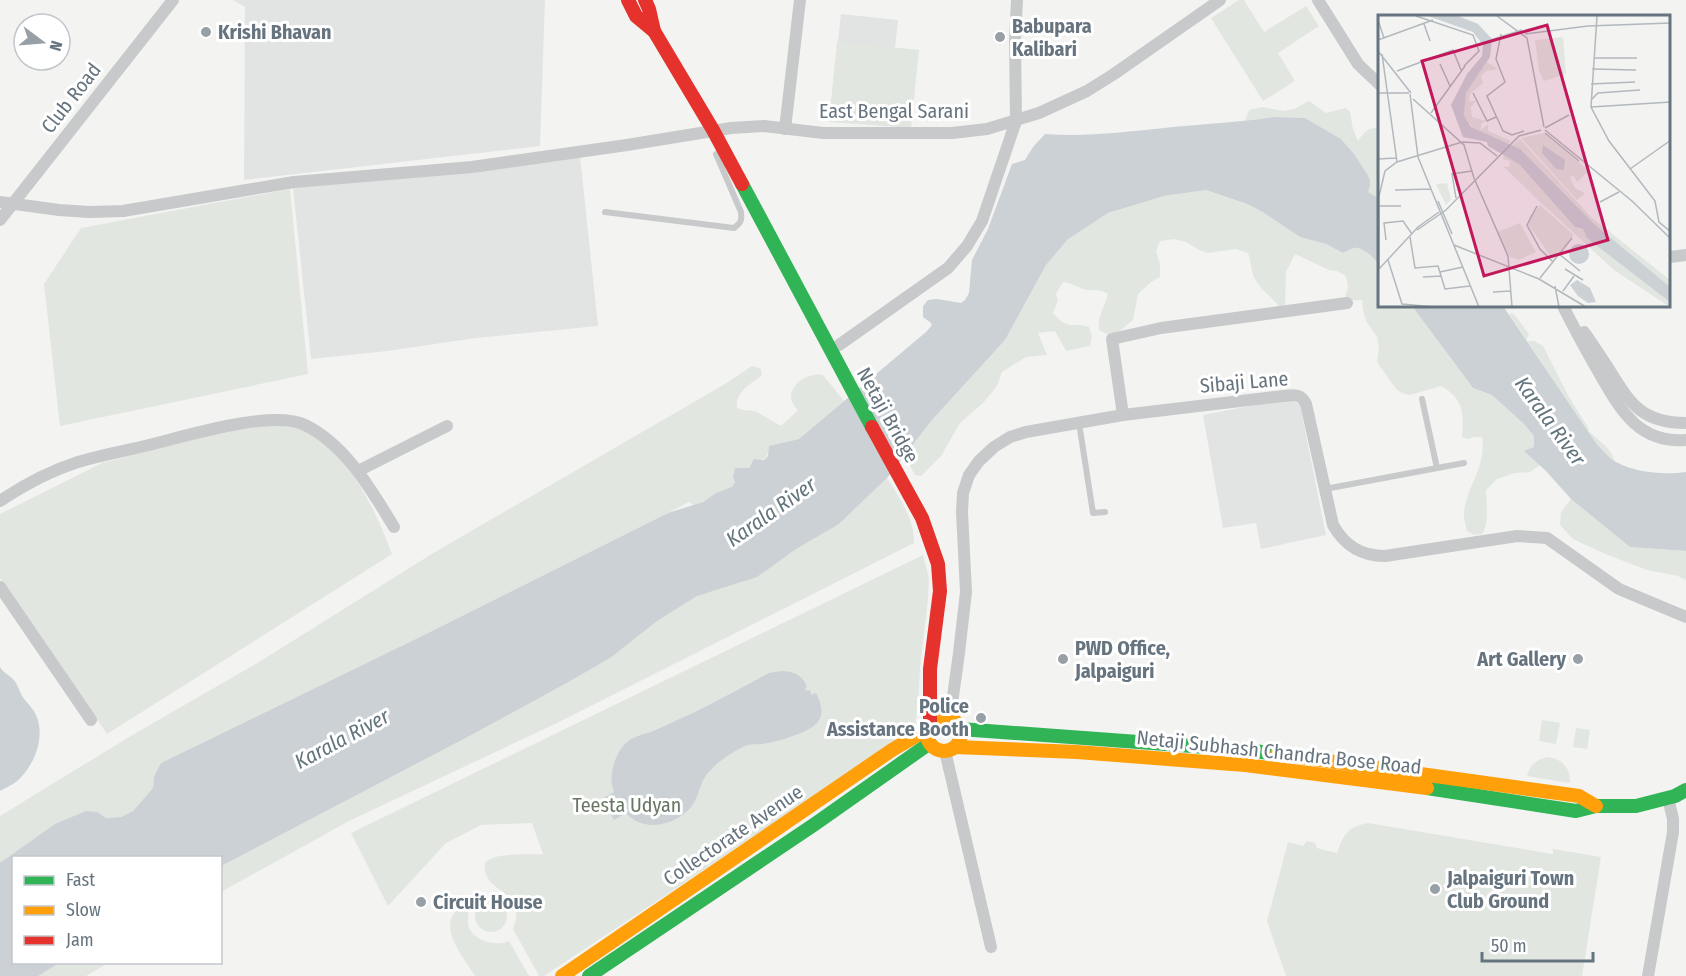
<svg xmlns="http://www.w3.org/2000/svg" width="1686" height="976" font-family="'Fira Sans Condensed',sans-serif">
<rect width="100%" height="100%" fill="#f3f3f2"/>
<!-- built -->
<g fill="#e2e3e3">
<polygon points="233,0 545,0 540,146 244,180 245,7"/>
<polygon points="841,14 898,20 895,48 919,50 829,122"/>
<polygon points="580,156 598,326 476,338 387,351 311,359 293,188"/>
<polygon points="1286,399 1294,401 1300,405 1326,535 1261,549 1256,523 1223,528 1203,415"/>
</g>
<!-- green -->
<g fill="#e2e6e0">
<polygon points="1239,0 1244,0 1264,32 1306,6 1319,26 1278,53 1295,81 1263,101 1211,18"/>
<polygon points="837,42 919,50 911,128 829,122"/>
<path d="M1309,101L1326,113L1346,108L1350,112L1353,129L1358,141C1365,132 1368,127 1380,128V199L1367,192L1370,180L1354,154L1341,139L1305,118L1274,117L1245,121L1249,110L1263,107L1283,111L1294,109Z"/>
<polygon points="290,189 308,374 60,426 44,284 81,228"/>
<path d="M1206,190L1247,204L1261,211L1300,237L1326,244L1343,253C1347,251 1350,249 1354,248C1363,246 1375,259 1380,266V306H1412L1473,388L1492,395L1524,424L1534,436V448L1525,451L1540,465L1530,472L1515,473L1497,479L1486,490C1486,504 1490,521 1482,534L1474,535L1467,531C1466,525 1463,518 1464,512C1467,486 1487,465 1482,437H1475L1467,439L1462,437C1464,413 1463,398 1441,386L1410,395L1402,393L1396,389L1377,362L1379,347L1377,337L1366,321L1363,310L1362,300L1344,301L1348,287L1346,276L1337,271L1329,270L1295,254L1286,272L1285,307H1280C1272,297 1259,289 1254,277C1251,271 1251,261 1248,253L1236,249L1208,253L1199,250L1186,242L1174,239L1160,241L1156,251L1160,264V277L1151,282L1138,294L1133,320L1116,334L1111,336L1099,330C1097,316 1105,307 1108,294C1100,288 1091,292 1083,289C1076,286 1070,283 1063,282L1056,294L1058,301L1053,313C1069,332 1072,321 1089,327L1092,336L1090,346L1066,351L1055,331L1038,333L1047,355L1026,357L1002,372L997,386L983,403L960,423L941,456L921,476L915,475L909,464L906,454L932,420L1005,340L1046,265L1068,238L1108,213L1164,196Z"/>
<path d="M1513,313L1529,334L1526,341H1534L1543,346L1568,395L1589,429L1588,431C1598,439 1612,449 1615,462L1596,443L1509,314Z"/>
<path d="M752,366L761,369L762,375C751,384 735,392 737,408L743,410L755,411L781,426L798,410C795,407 791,402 791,398C790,383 810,372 823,375L844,401L799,439L770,446C766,462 764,458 751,463L749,468L744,469L733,478L735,482L732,488L716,493L703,502L694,505L689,502L668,513L422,636L161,763L154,776L153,788L133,811L121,817L106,818L97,813L0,864V816L129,737L259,662L435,552L725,384Z"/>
<path d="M263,426C275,426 289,425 300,429C346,445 376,511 392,554L107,734L0,578V514L102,463L223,432Z"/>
<path d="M887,478C900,499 914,517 914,543L557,723L349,821L221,892L220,858H191L642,621L839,524Z"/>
<polygon points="1571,499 1630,547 1686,551 1686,580 1678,576 1647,570 1603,553 1573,539 1560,525 1561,512"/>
<path d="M923,555L929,578L928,600L920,668L918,709L915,724L911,730L785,816L544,976H539L513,929C529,887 481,895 485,863C494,852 528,855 543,854L532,823L481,825L446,843L388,906L351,833Z"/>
<polygon points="1542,720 1560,723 1556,744 1539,741"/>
<polygon points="1576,728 1590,730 1587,749 1573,747"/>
<path d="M1549,757C1564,760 1570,769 1570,783L1527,776C1530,764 1537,759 1549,757Z"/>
<path d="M1368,823L1553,854V849L1601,857L1582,976H1286L1267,921L1288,842L1303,846L1307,841L1315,843L1317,848L1337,853C1344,834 1347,827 1368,823Z"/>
<circle cx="491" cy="916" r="16"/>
<path d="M460,908C465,909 467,908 468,913C469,918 467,923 469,928C475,941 496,947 509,941L529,976H475C464,958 435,925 460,908Z"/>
<polygon points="14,963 108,963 86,976 8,976"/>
</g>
<!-- water -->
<g fill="#cbd1d5">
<path d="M1274,117L1305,118L1341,139L1354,154L1367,174L1370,180V186L1368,192L1380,199V266C1375,259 1363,246 1354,248C1350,249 1347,251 1343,253L1326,244L1300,237L1261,211L1247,204L1206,190L1164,196L1108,213L1068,239L1046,265L1005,340L932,420L887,478L839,524L796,549L757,577L697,596L657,621L610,658L570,681L473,734L221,866L220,858H14V962L59,963L38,976H0V863L55,824L86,811L97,812L106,818L121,817L133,811L153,788L154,776L161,763L422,636L668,513L703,502L716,493L732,487L735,482L733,478L735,468H749L754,459L764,460L768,456L769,446L799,439L926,332L932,325L931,323L923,317V306L928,300L937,299L961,303L965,300L969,293L972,260L988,229L1012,164L1025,160L1033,147L1045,134C1086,137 1123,132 1164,128C1201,124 1237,123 1274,117Z"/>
<path d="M1412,306H1503L1596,443C1602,449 1609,458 1616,462C1637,473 1664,475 1686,472V551L1630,547L1571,499L1546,471L1524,451L1534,447V436L1524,424L1492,395L1473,388Z"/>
<path d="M0,667C4,674 12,676 16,683C18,687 20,692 22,696C26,702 33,708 36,715C46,737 34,767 16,782C12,785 5,788 0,791Z"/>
<path d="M781,671C793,671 803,675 807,687L805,688L806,691L810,690L811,695L816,693C821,703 825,714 817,723C808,733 774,743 761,744C754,745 750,743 743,747C730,753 716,763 707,774C700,783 699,794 694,803C680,825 644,834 626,813L614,820L602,799L614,792C608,778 614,756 624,745C632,736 643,735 653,731C666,726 678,719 691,714C717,701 743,687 769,673Z"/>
</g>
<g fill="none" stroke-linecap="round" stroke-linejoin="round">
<!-- lane -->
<g stroke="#c8c9ca" stroke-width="6">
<path d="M605,212L734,228C741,223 742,220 741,212L716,154"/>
<polyline points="1422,399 1437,468"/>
<polyline points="1079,423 1093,513 1105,512"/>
<polyline points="1325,489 1464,463"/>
</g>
<!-- street -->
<g stroke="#c8c9ca" stroke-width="12">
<polyline points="1318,0 1358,64 1380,85"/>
<polyline points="785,129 800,0"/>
<polyline points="0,202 59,210 89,212 123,211 294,182 472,167 627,145 731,128 764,126 823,133 952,133 987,129 1039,113 1087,91 1114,74 1220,0"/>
<polyline points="0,220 173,0"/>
<polyline points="1670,257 1686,255"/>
<path d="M1563,306C1574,328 1586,350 1598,371C1619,407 1637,444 1686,440"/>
<path d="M1584,332C1593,345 1602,358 1610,371C1631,405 1643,423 1686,423"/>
<polyline points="839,345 948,268 967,246 982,221 1016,121 1015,40 1017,0"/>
<polyline points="1123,415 1112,339 1161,328 1347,303"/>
<polyline points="358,471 447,426"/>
<path d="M0,501C24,485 50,471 78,462C101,455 125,451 149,445C186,436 272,409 305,425C346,445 372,491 394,527"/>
<polyline points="0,587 91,720"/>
<path d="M950,718L959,653L966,592L962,512L963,493L969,475L979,461L994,447L1010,437L1026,432L1123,415L1283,396C1293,395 1301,393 1306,404L1333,525C1345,546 1361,556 1385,556L1517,536L1547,538L1619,589L1686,617"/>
<polyline points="945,751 991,947"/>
<polyline points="1648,976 1673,832 1673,819 1668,798"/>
</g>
<!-- fast -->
<g stroke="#30b455" stroke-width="14">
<polyline points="742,184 872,427"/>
<polyline points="960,729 1247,750 1277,754"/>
<polyline points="1427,788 1576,811 1596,806 1636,806 1675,796 1686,790"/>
<polyline points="589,976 815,824 930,743"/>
</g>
<!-- slow -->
<g stroke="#ff9f0a" stroke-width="14">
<circle cx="944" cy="734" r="17"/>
<polyline points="955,747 1077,752 1245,765 1427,788"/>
<polyline points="1277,754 1579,796 1596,806"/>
<polyline points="562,976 892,750 928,729"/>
</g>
<!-- jam -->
<g stroke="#e5322d" stroke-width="14">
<polyline points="628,0 636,16 654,31 713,130 742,184"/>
<polyline points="645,0 649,9 654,31"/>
<polyline points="872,427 922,518 938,564 940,591 930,669 930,725"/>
</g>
</g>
<!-- markers -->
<g fill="#97a0a7" stroke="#fff" stroke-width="2">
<circle cx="206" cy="32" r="6"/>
<circle cx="1000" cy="37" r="6"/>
<circle cx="1063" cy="659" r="6"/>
<circle cx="1578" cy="659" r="6"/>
<circle cx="981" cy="718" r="6"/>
<circle cx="1435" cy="889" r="6"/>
<circle cx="421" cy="902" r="6"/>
</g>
<g text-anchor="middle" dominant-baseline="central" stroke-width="6" stroke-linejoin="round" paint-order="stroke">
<!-- poi labels -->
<g font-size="20" font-weight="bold" fill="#66747f" stroke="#fff" text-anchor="start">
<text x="1012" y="26">Babupara<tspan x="1012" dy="23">Kalibari</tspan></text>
<text x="218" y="32">Krishi Bhavan</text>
<text x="1075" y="648">PWD Office,<tspan x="1075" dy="23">Jalpaiguri</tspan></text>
<text x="1566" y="659" text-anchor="end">Art Gallery</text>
<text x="969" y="706" text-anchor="end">Police<tspan x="969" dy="23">Assistance Booth</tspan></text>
<text x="1447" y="878">Jalpaiguri Town<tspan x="1447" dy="23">Club Ground</tspan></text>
<text x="433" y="902">Circuit House</text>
</g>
<!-- street labels -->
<g font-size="20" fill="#66747f" stroke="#fff">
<text transform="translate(71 98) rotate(-52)">Club Road</text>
<text x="894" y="111">East Bengal Sarani</text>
<text transform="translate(1244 382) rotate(-5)">Sibaji Lane</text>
<text transform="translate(888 415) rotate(61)">Netaji Bridge</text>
<text transform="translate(1279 752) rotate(6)">Netaji Subhash Chandra Bose Road</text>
<text transform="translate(733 835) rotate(-34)">Collectorate Avenue</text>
</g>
<!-- park labels -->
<g font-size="20" fill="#687764" stroke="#fff">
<text x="627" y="805">Teesta Udyan</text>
</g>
<!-- water labels -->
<g font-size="21" font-style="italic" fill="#62757d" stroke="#fff">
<text transform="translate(1550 421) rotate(54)">Karala River</text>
<text transform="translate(771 512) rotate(-35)">Karala River</text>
<text transform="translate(342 739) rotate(-28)">Karala River</text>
</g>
</g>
<!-- overview -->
<g transform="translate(1378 15)">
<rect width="292" height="292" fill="#f3f3f2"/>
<path d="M185,22L188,59L166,66L161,56L157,25ZM109,47L120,54L108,56L103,61L105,68L92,79L91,86H98L93,92L94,102L108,106L103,109V115L110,109V116L133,126L131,129L97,116L86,100L88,78ZM166,118L211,156L199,167L195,160L192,163L197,173L207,178L199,185L143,123ZM142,124L213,202L292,265V274L237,230L134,130ZM126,138L141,149L197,212L205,214L292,287V292L236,255L160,185L125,151L131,152L132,146L125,144ZM69,168L73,185L68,190L58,169ZM162,190L196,220L175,245L150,209L152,201ZM142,208L158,237L141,245L132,242L119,217Z" fill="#e2e6e0"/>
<path d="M50,1H80L100,9L114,24L112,42L88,78L86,100L93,112L142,134L216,209L292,272V287L209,223L205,214L197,212L141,149L110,131L109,127L85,122L73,90L89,59L104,41L105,30L95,17ZM165,130L187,145L186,155L178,154L164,138ZM191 239a10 10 0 1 1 20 0a10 10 0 1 1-20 0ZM199,265L212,273L218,287L210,288L200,281L192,270Z" fill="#cbd1d5"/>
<path fill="none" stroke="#b2b8bd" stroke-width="1.5" d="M38,1L95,20L101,36L86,51M119,1L149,23L166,112M219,1L213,92L231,126L277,186L281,207L293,217M0,5L6,23M46,9L52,26M123,19L118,44L127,67L109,81L125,116L134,120L146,116M147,19L210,11L293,8M0,25L55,5M100,29L144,15M0,36L33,78M4,39L19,147M216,43H259M62,49L72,71M214,54L258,55M19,56L75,35L83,55M213,69L257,67M0,78H31M95,78L109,106L118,102M32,79L40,142L101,292M35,84L86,130L96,163L130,241L134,292M213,85L220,78L262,75M213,92L293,87M53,98L87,51M167,113L191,100M167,115L254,186L293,224M167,118L201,146M0,144L18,143M252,154L293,125M17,175L53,174M78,183L74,159L94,156M60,186L74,219M222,187L241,177M1,191H23M159,191L149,210L162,234L175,247M39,215L68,195L141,121L163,115M32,222L37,253L60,251L67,274L92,271M8,225L6,208L25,206L34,219M76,230L161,264L208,292M181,239L202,256M10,245L24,289L56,292M1,254V181L7,156L19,147L84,127L102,128L119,141M1,254L40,212L61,197M187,254L205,265M62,257L85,252M45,262L63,261M162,263L194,223M177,271L181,292M185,276L196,261M115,277L133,276"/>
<path fill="#c2185b" fill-opacity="0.15" stroke="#c2185b" stroke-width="3" d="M169,10L230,225L106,261L44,46Z"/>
<rect width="292" height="292" fill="none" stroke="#66747f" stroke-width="3"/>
</g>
<!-- legend -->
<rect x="12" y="856" width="210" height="108" fill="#ffffff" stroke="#c2c7cc" stroke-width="1.5"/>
<rect x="24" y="876" width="30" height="9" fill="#30b455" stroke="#c2c7cc" stroke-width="1.5"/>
<text x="66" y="886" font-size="18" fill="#66747f">Fast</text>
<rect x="24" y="906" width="30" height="9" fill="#ff9f0a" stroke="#c2c7cc" stroke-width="1.5"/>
<text x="66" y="916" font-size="18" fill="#66747f">Slow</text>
<rect x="24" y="936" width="30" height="9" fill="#e5322d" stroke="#c2c7cc" stroke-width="1.5"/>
<text x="66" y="946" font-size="18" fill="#66747f">Jam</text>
<!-- north arrow -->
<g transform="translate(42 42) rotate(106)"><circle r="28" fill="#ffffff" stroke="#c2c7cc" stroke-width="1.5"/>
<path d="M0-4.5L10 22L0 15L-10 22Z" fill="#97a0a7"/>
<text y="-9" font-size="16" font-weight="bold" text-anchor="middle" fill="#66747f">N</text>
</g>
<!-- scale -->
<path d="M1482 952v9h111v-9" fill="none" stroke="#66747f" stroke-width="3"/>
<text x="1491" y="952" font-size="18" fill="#66747f" stroke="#ffffff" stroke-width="4.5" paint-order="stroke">50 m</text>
</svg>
